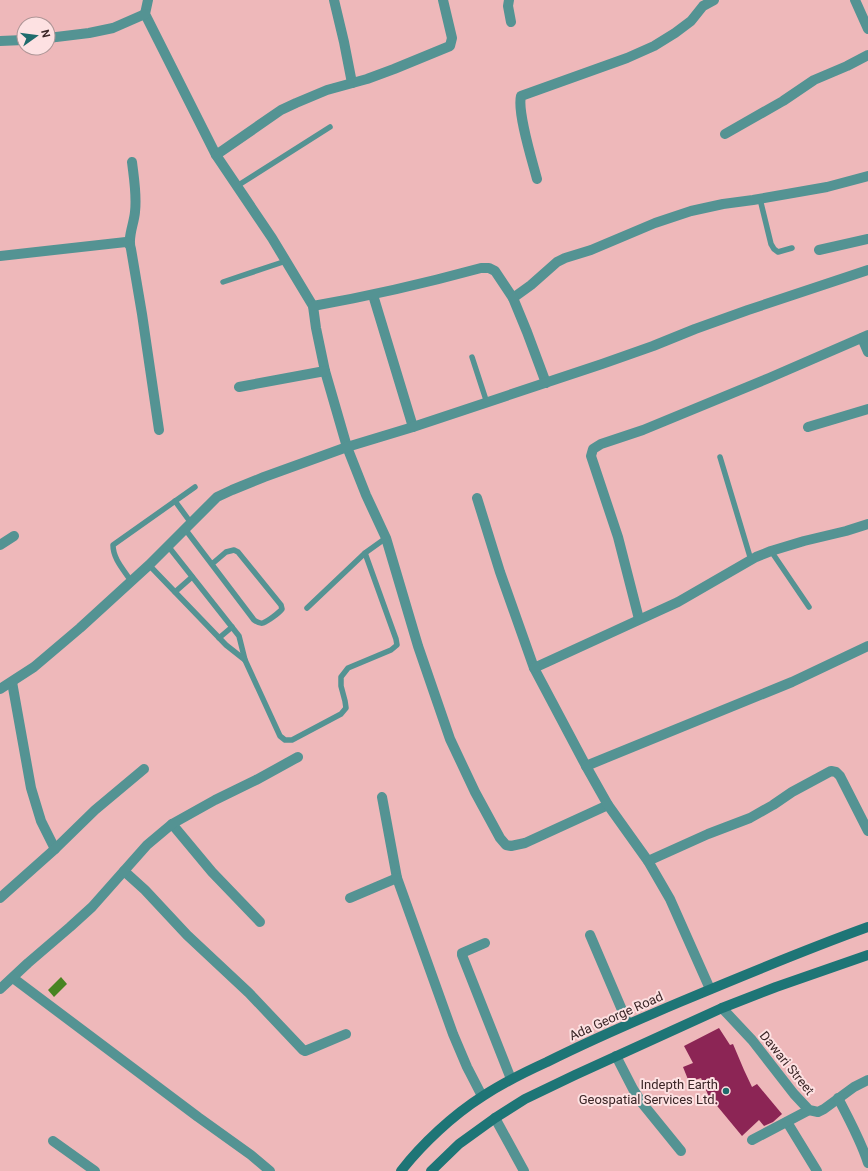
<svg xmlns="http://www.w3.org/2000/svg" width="868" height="1171" font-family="Roboto,sans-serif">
<rect width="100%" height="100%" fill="#eeb8ba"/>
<!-- water -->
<polygon fill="#488422" points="61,977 67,984 54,997 48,990"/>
<!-- building -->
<polygon fill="#8c2555" points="719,1028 730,1045 733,1044 744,1070 752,1087 757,1084 782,1114 773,1122 764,1126 759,1120 742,1136 713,1101 711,1102 701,1078 689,1082 683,1067 693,1063 684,1046"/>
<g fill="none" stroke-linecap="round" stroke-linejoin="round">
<!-- lane -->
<g stroke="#549393" stroke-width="5.5">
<polyline points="237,186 330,127"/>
<polyline points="760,199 771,244 774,249 778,252 792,248"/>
<polyline points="223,282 286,261"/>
<polyline points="472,357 487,403"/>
<polyline points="720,457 751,560"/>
<polyline points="175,501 191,523"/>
<path d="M185,529L254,620C257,622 260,624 263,623C268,621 279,613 282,609L281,605L238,552L234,550L226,552L212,564"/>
<polyline points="168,546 239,636 245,660 280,736 285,740 292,740 341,714 346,708 345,701 341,686 341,677 348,668 391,650 397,645 396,639 365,553"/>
<polyline points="771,551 809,607"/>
<polyline points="149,565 226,645 245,660"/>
<path d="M131,581C124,570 113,559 113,545L195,487"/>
<polyline points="175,592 192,577"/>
<polyline points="307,608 365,553 386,538"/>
<polyline points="219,638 232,627"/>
</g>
<!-- street -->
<g stroke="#549393" stroke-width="10">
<polyline points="148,0 145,14 216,155 272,238 313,306 316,328 325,371 347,447 366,495 386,538 418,646 450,739 475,792 500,838 506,845 511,846 525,843 608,805"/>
<polyline points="334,0 344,42 352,83"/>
<polyline points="509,0 508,6 511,22"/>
<polyline points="855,0 868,29"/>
<polyline points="48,38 89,33 113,28 145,14"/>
<polyline points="0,41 24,40"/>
<polyline points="725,134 783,101 814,80 847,66 868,55"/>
<polyline points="216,155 281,110 296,103 327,90 367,79 394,69 450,46 452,38 443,0"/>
<path d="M132,162C134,179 137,195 135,212C134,224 127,238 131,249L142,314L159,430"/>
<path d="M537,179C532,160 517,112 521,96L627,58L654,46L675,33L691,21L703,6L714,0"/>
<polyline points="819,250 868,239"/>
<polyline points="0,256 126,242 129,244"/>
<polyline points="373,295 413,427"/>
<polyline points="513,298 531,285 557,262 565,258 591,250 655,223 691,211 723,204 753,200 827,187 868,176"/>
<path d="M313,306C370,296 426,283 481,268H489L495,271L513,298L527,332L546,383"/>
<polyline points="862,338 868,352"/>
<polyline points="239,387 325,371"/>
<polyline points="808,427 868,409"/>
<polyline points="477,498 500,572 534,668 586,766 608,805 648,861 670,899 710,989"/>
<polyline points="0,545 14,536"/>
<polyline points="639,619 618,537 591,456 593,449 601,444 643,430 769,378 868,335"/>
<polyline points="534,668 678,602 756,557 771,551 804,541 846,531 868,524"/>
<polyline points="12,682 31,788 41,821 55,849"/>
<polyline points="0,689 34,667 80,628 149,565 217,497 232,490 264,477 347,447 413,427 602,364 653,346 695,329 748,310 868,270"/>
<polyline points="586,766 792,682 868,646"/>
<polyline points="382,797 397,878 453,1034 467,1067 482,1096"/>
<polyline points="172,824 212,872 260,922"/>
<polyline points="648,861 708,834 750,818 773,805 792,792 831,771 836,772 840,776 868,831"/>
<polyline points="124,871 145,890 187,935 249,993 303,1050 305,1051 310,1049 346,1034"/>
<polyline points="0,898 55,849 95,810 144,769"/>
<polyline points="350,898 397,878"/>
<polyline points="590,935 628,1024"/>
<polyline points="485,943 462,953 462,955 511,1079"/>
<polyline points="13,978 198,1117 251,1155 270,1171"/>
<polyline points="0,989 28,963 70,927 92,907 147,845 172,824 215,800 256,780 298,757"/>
<polyline points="722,1008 752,1040 794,1094 809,1110 818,1112 824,1109 854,1087 868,1080"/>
<polyline points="616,1056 633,1089 642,1103 681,1151"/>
<path d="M838,1098C849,1119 861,1141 868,1163"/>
<polyline points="495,1118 524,1171"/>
<polyline points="787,1122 817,1171"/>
<polyline points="752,1140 809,1110"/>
<polyline points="53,1141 95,1171"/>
</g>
<!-- secondary -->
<g stroke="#1e7576" stroke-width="10">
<path d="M401,1171C422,1144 453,1115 483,1096C503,1083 525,1072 547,1062C591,1040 635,1021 680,1002C742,976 804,950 868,927"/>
<polyline points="431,1171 459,1144 495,1118 525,1099 575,1075 722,1008 776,987 868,955"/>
</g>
</g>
<!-- markers -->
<circle fill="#1f6b6c" stroke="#fde1e2" stroke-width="1.5" cx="726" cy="1091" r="4"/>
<g text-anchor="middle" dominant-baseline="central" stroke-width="4" stroke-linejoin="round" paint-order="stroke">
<!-- street labels -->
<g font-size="13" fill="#3a2526" stroke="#fde1e2">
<text transform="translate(616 1016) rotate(-24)">Ada George Road</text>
<text transform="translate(787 1063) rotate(51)">Dawari Street</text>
</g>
<!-- poi labels -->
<g font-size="13" fill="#3a2526" stroke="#fde1e2" text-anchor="end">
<text x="718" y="1084">Indepth Earth<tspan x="718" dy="15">Geospatial Services Ltd.</tspan></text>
</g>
</g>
<!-- north arrow -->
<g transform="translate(36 36) rotate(76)"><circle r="19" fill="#fde1e2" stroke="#af9697"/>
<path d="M0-3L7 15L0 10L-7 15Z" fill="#1f6b6c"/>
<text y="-6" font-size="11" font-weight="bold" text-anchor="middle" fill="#3a2526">N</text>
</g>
</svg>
